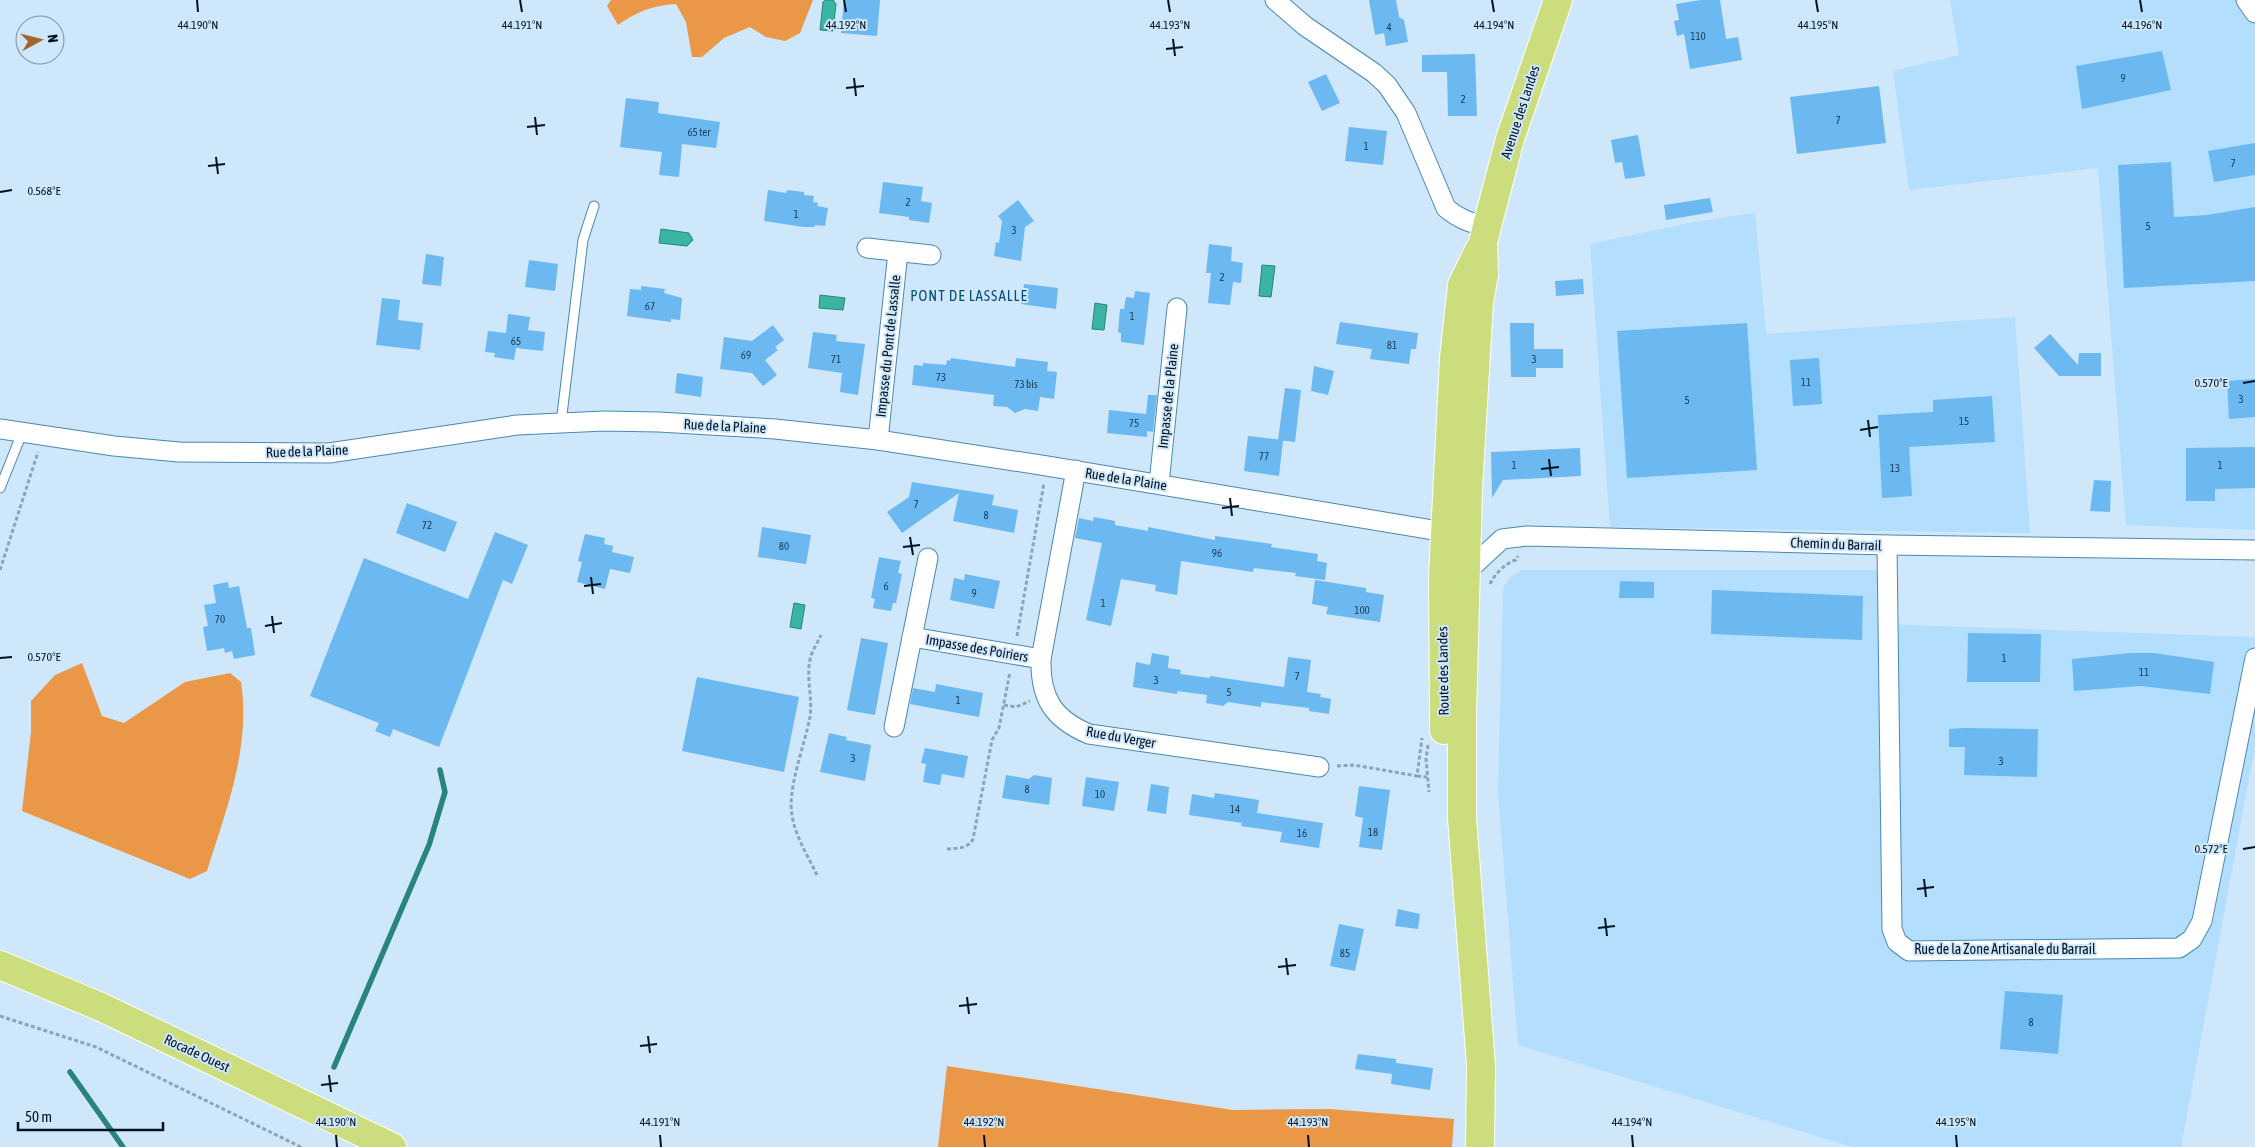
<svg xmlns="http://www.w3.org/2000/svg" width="2255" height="1147" font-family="'Asap Condensed',sans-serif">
<rect width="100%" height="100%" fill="#cee7fb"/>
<!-- built -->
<g fill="#b3defd">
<polygon points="1950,0 2255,0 2255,530 2126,525 2098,168 1909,190 1893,71 1959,55"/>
<polygon points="1755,213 1766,334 2015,317 2030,533 1610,527 1590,244 1694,222"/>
<polygon points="1522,570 1879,570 1880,624 2255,637 2255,746 2181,1147 1853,1147 1518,1045 1498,792 1503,589 1509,578"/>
</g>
<!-- forest -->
<g fill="#eb9748">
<path d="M611,0H813L800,33L785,41L766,37L750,27L724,38L702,57H692L686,22L676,4C653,5 636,12 618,25L607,6Z"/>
<path d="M82,663L102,716L124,723L185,682L230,673L241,682C251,748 226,810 207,871L190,879L22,811L31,732V701L55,675Z"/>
<polygon points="947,1066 1233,1110 1329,1109 1454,1119 1452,1147 938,1147"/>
</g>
<!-- water -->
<g fill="#3ab5a2" stroke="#29847c">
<polygon points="825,0 833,0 836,4 833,31 820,30 823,2"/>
<polygon points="661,229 689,233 693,240 687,246 659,243"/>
<polygon points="1262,265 1275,266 1271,297 1259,296"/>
<polygon points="820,295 845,298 843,310 819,308"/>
<polygon points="1095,303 1107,305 1104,330 1092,329"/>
<polygon points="794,603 805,605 801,629 790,627"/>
</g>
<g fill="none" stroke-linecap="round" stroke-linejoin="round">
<!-- stream -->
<g stroke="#29847c" stroke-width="5.5">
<polyline points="334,1067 429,845 445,792 440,770"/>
<polyline points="70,1072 123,1147"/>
</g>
</g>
<!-- building -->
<g fill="#6bb9f0">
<polygon points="844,0 880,0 877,36 841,33"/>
<polygon points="1369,0 1396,0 1399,17 1404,20 1408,42 1386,46 1384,33 1375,35"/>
<polygon points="1701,0 1720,0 1726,39 1738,37 1742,60 1690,69 1684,34 1677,36 1674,21 1679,20 1676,4"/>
<polygon points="2162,51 2171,90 2082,109 2076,66"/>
<polygon points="1475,54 1477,116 1448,116 1447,72 1422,72 1422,55"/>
<polygon points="1326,74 1340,103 1322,111 1308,82"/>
<polygon points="1879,86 1886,143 1797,154 1790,97"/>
<polygon points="626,98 659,102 658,113 720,122 716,148 682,144 679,177 659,175 662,152 620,147"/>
<polygon points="1349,127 1387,131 1383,165 1345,161"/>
<polygon points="1638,135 1645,176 1625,179 1622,162 1615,163 1611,140"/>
<polygon points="2255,143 2255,175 2214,182 2208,151"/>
<polygon points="2171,162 2174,217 2207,215 2255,207 2255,281 2124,288 2118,165"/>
<polygon points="883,182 923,187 921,201 932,203 929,223 909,220 909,217 879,213"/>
<polygon points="768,190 786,193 787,190 804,192 804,195 814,196 813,202 818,203 817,206 828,208 825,226 815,225 815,227 804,227 764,221"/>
<polygon points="1710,198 1713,212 1666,220 1664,205"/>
<polygon points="1018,200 1034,221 1025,227 1021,261 994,256 996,242 999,243 1002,221 998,216"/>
<polygon points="1209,244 1232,247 1231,261 1243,263 1241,283 1233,282 1230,305 1208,303 1211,273 1206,273"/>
<polygon points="426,254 444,257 441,286 422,284"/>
<polygon points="529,260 558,264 555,291 525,287"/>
<polygon points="1583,279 1584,294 1556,296 1555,281"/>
<polygon points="1024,284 1058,288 1056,309 1021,304"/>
<polygon points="641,286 665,289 664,293 682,298 680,320 671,319 671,322 627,316 630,289 641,290"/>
<polygon points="1135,291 1150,293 1144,345 1121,342 1121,333 1118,332 1120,309 1124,309 1126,297 1134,298"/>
<polygon points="382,298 400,300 398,320 423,323 420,350 376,345"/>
<polygon points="508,314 530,317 528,330 545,332 543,351 516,348 514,360 494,357 495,353 485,352 488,331 506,333"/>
<polygon points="1340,322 1418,333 1416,349 1411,349 1409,364 1370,359 1372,349 1336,344"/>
<polygon points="1510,323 1534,323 1534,349 1563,349 1563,368 1536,368 1536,377 1511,377"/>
<polygon points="1747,323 1757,470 1627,478 1617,331"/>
<polygon points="773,325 784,340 775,347 778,350 765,360 777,375 763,386 752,373 720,369 724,337 752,341"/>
<polygon points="813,332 837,335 836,341 865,344 858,395 840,392 842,373 808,368"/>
<polygon points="2050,334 2078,365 2079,353 2101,353 2101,376 2059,376 2034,348"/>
<polygon points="951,358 1015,367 1016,358 1048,362 1047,371 1057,372 1054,399 1040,397 1038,411 1025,409 1015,413 1007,407 993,406 994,395 912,385 914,365 923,366 923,363 946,365 947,360 950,361"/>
<polygon points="1819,358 1822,404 1793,406 1790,360"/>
<polygon points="1314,366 1334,371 1328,395 1311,391"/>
<polygon points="677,373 703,377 701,397 675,393"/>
<polygon points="2255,379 2255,417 2229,419 2227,381"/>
<polygon points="1285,388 1301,390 1295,442 1278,440"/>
<polygon points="1148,395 1157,395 1153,432 1147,431 1147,437 1107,433 1109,410 1146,414"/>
<polygon points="1992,396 1995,442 1909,447 1912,496 1882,498 1878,415 1933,412 1933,400"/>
<polygon points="1248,436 1283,440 1279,476 1244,471"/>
<polygon points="2255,447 2255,488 2215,489 2215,501 2186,501 2186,448"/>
<polygon points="1580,448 1581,476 1503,480 1492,498 1491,452"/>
<polygon points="2094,480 2111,481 2110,512 2090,511"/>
<polygon points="912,482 994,495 992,505 1018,510 1014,533 953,521 959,493 902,533 887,512 909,497"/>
<polygon points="407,503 457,522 445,552 396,533"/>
<polygon points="1094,517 1115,521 1115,525 1148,531 1148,527 1215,540 1215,536 1272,544 1271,547 1318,554 1317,561 1327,563 1325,580 1295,576 1296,573 1254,568 1253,572 1181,561 1177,595 1155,591 1156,585 1121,579 1111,626 1086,620 1102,543 1075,538 1079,518 1093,521"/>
<polygon points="762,527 811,535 806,564 758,557"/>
<polygon points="495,532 528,545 512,584 503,580 439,747 393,729 390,737 375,731 379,723 310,696 364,558 468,599"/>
<polygon points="585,534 605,538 604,544 613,546 612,552 634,557 630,573 610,569 605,589 577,582 582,562 578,561"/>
<polygon points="879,557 901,561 898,573 902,574 896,603 893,603 891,611 873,608 875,599 871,598"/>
<polygon points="965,574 1000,581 994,609 950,600 954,578 964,580"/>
<polygon points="1315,580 1366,588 1366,592 1384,595 1380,622 1326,614 1328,607 1312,604"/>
<polygon points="1620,581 1654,582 1654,598 1619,598"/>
<polygon points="228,582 229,588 239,586 247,628 251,628 255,655 234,659 232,651 225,653 224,648 207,651 203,627 208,626 204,605 216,603 213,585"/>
<polygon points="1712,590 1863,596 1862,640 1711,634"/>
<polygon points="1968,633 2041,634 2040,682 1967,682"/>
<polygon points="861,638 888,643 875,715 847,710"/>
<polygon points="1152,653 1169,656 1168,668 1181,670 1180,674 1210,678 1210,676 1284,687 1288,657 1311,660 1307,692 1321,694 1320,697 1331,699 1329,714 1309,711 1309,708 1261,702 1261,707 1228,702 1223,706 1206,703 1207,695 1177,691 1177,694 1133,687 1136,662 1150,665"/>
<polygon points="2130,653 2154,653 2214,662 2210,694 2141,686 2074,691 2072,659"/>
<polygon points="697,677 799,697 784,772 682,751"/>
<polygon points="936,684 983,693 979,717 910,704 913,688 935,692"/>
<polygon points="1965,728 2038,729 2037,777 1964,775 1965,747 1949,747 1949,729"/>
<polygon points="829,733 847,737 846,740 871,745 865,781 820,772"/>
<polygon points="925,748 968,756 964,778 942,774 940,785 923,782 926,764 921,763"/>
<polygon points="1006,775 1029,779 1034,775 1052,778 1049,805 1002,798"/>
<polygon points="1086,777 1119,782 1114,811 1082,806"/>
<polygon points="1151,784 1169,787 1166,814 1147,811"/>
<polygon points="1359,786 1390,790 1382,850 1359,847 1363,818 1355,816"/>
<polygon points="1215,793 1259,800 1257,813 1323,823 1319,848 1280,842 1282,832 1241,826 1242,823 1189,815 1192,794 1214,798"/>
<polygon points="1398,909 1420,914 1418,929 1395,926"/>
<polygon points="1339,924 1364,929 1355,971 1330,966"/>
<polygon points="2005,991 2063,995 2058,1054 2000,1049"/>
<polygon points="1358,1054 1396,1059 1396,1063 1433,1068 1430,1090 1391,1084 1392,1074 1355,1069"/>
</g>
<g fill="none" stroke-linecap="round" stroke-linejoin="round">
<!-- service casing -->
<g stroke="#4988b4" stroke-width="11">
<g id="service">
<polyline points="561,423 583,240 594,206"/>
<polyline points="0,488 22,433"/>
</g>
</g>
<!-- minor casing -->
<g stroke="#4988b4" stroke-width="21">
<g id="minor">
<path d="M1275,0L1305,26L1374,73L1387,85L1406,113L1446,208C1459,219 1470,223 1487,226"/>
<polyline points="2246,0 2255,13"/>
<polyline points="867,248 931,255"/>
<polyline points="0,429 114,446 179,452 329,453 517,425 561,423 604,421 659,422 775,429 878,440 1047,466 1445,532 1466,565 1475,564 1502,539 1527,536 1887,545 2255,550"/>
<polyline points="878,440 898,252"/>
<path d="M1076,470L1041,659C1040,698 1053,719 1089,734L1319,767"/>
<polyline points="1159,484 1177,308"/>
<polyline points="1887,545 1892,929 1897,942 1909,951 2179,948 2192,939 2202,921 2255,658"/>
<polyline points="912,637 1041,659"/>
<polyline points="894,727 928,558"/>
</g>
</g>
<!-- primary casing -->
<g stroke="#fff" stroke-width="30">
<g id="primary">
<polyline points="1444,730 1443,576 1454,358 1462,285 1479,250"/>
<polyline points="0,965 101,1007 392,1147"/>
<polyline points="1480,1147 1481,1065 1462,818 1462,717 1468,489 1479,302 1484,275 1483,243 1487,226 1510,139 1558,0"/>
</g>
</g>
<!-- path -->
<g stroke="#8da4b7" stroke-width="3" stroke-dasharray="4 2.5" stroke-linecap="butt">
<polyline points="0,570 38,452"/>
<path d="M1490,584C1495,574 1505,563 1516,560L1518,556"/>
<polyline points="1017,636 1044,483"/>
<polyline points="1004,705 1016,707 1030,701"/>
<polyline points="1428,745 1426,759 1429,792"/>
<polyline points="1337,766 1354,765 1417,776 1422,738"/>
<polyline points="1417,776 1427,777"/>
<path d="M947,849C957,848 968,849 973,839L992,740L999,728L1010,672"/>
<path d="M817,875C808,856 795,836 792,815C787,789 805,744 810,717C813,697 805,675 811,656C813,649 818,642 821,635"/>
<polyline points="0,1016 96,1047 301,1147"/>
</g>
<!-- service -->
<use href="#service" stroke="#fff" stroke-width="9"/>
<!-- minor -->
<use href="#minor" stroke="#fff" stroke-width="19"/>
<!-- primary -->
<use href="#primary" stroke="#cbdd7d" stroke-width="28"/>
</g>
<!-- ticks -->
<path fill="none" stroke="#001222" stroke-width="2" d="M197,0L198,12M520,0L522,12M844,0L846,12M1168,0L1170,12M1492,0L1494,12M1816,0L1818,12M2140,0L2142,12M1173,39L1175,56M1166,49L1183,47M854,78L856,96M846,88L864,86M535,117L537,135M527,127L545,125M216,157L218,174M208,166L225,164M0,192L12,190M2243,383L2255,381M1868,420L1870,437M1860,430L1878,427M1549,459L1551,476M1541,469L1559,467M1230,498L1232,516M1222,508L1239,506M910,537L913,555M903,547L920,545M591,577L593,594M584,586L601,584M272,616L274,633M265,626L282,623M0,658L12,657M2243,849L2255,847M1924,879L1926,897M1917,889L1934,887M1605,918L1607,936M1598,928L1615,926M1286,958L1288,975M1278,967L1296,965M967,997L969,1014M959,1006L977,1004M648,1036L650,1053M640,1046L657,1044M329,1075L331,1092M321,1085L338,1083M336,1135L337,1147M660,1135L661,1147M984,1135L985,1147M1308,1135L1309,1147M1632,1135L1633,1147M1956,1135L1957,1147"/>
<g text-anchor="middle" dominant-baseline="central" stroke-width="4" stroke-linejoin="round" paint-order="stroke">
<!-- number labels -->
<g font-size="11" fill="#1b3c56">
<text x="1389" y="27">4</text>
<text x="1698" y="36">110</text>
<text x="2123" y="78">9</text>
<text x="1463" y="99">2</text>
<text x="1838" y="120">7</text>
<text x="699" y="132">65 ter</text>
<text x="1366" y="146">1</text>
<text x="2233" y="163">7</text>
<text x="908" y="202">2</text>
<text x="796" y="214">1</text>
<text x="2148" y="226">5</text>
<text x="1014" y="230">3</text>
<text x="1222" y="277">2</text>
<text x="650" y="306">67</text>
<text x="1132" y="316">1</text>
<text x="516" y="341">65</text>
<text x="1392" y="345">81</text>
<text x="746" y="355">69</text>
<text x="836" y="359">71</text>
<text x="1534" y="359">3</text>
<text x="941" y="377">73</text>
<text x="1806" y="382">11</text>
<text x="1026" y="384">73 bis</text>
<text x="2241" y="399">3</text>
<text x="1687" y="400">5</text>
<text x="1964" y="421">15</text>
<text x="1134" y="423">75</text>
<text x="1264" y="456">77</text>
<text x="1514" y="465">1</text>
<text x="2220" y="465">1</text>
<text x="1895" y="468">13</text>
<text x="916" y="504">7</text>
<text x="986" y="515">8</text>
<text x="427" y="525">72</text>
<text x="784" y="546">80</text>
<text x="1217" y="553">96</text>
<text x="886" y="586">6</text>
<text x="974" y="593">9</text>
<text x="1103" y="603">1</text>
<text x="1362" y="610">100</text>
<text x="220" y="619">70</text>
<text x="2004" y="658">1</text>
<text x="2144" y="672">11</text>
<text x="1297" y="676">7</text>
<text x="1156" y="680">3</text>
<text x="1229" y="692">5</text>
<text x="958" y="700">1</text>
<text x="853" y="758">3</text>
<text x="2001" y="761">3</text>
<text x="1027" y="789">8</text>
<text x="1100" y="794">10</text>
<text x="1235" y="809">14</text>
<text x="1373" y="832">18</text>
<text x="1302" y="833">16</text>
<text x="1345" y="953">85</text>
<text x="2031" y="1022">8</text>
</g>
<!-- street labels -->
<g font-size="14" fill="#001222" stroke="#cee7fb">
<text transform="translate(1520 112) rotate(-72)">Avenue des Landes</text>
<text transform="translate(888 346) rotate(-84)">Impasse du Pont de Lassalle</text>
<text transform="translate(1168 396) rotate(-84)">Impasse de la Plaine</text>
<text transform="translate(725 426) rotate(3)">Rue de la Plaine</text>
<text transform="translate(307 451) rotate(-2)">Rue de la Plaine</text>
<text transform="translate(1126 479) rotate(9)">Rue de la Plaine</text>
<text transform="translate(1836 544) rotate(2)">Chemin du Barrail</text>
<text transform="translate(977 648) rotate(10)">Impasse des Poiriers</text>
<text transform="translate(1443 671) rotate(-91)">Route des Landes</text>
<text transform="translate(1121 737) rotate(10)">Rue du Verger</text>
<text x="2005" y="949">Rue de la Zone Artisanale du Barrail</text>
<text transform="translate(197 1053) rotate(25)">Rocade Ouest</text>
</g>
<!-- neighbourhood labels -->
<g font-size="15" letter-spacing="1" fill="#034f78" stroke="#cee7fb">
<text x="969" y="295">PONT DE LASSALLE</text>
</g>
</g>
<g font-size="12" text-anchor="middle" fill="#001222" stroke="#cee7fb" stroke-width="4" stroke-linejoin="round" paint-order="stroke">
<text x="198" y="29">44.190°N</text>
<text x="522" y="29">44.191°N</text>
<text x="846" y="29">44.192°N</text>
<text x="1170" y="29">44.193°N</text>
<text x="1494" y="29">44.194°N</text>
<text x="1818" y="29">44.195°N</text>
<text x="2142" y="29">44.196°N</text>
<text x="44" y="195">0.568°E</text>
<text x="2211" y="387">0.570°E</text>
<text x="44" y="661">0.570°E</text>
<text x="2211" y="853">0.572°E</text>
<text x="336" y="1126">44.190°N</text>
<text x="660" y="1126">44.191°N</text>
<text x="984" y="1126">44.192°N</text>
<text x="1308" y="1126">44.193°N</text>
<text x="1632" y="1126">44.194°N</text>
<text x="1956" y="1126">44.195°N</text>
</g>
<!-- north arrow -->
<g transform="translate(40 40) rotate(83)"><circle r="24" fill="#cee7fb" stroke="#7c92a4"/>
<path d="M0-4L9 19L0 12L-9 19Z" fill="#a3652b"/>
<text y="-8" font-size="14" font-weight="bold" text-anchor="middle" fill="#001222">N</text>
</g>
<!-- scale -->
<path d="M18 1122v8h145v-8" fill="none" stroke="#001222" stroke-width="2.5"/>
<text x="25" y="1122" font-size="15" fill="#001222" stroke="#cee7fb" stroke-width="4" paint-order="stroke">50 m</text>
</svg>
